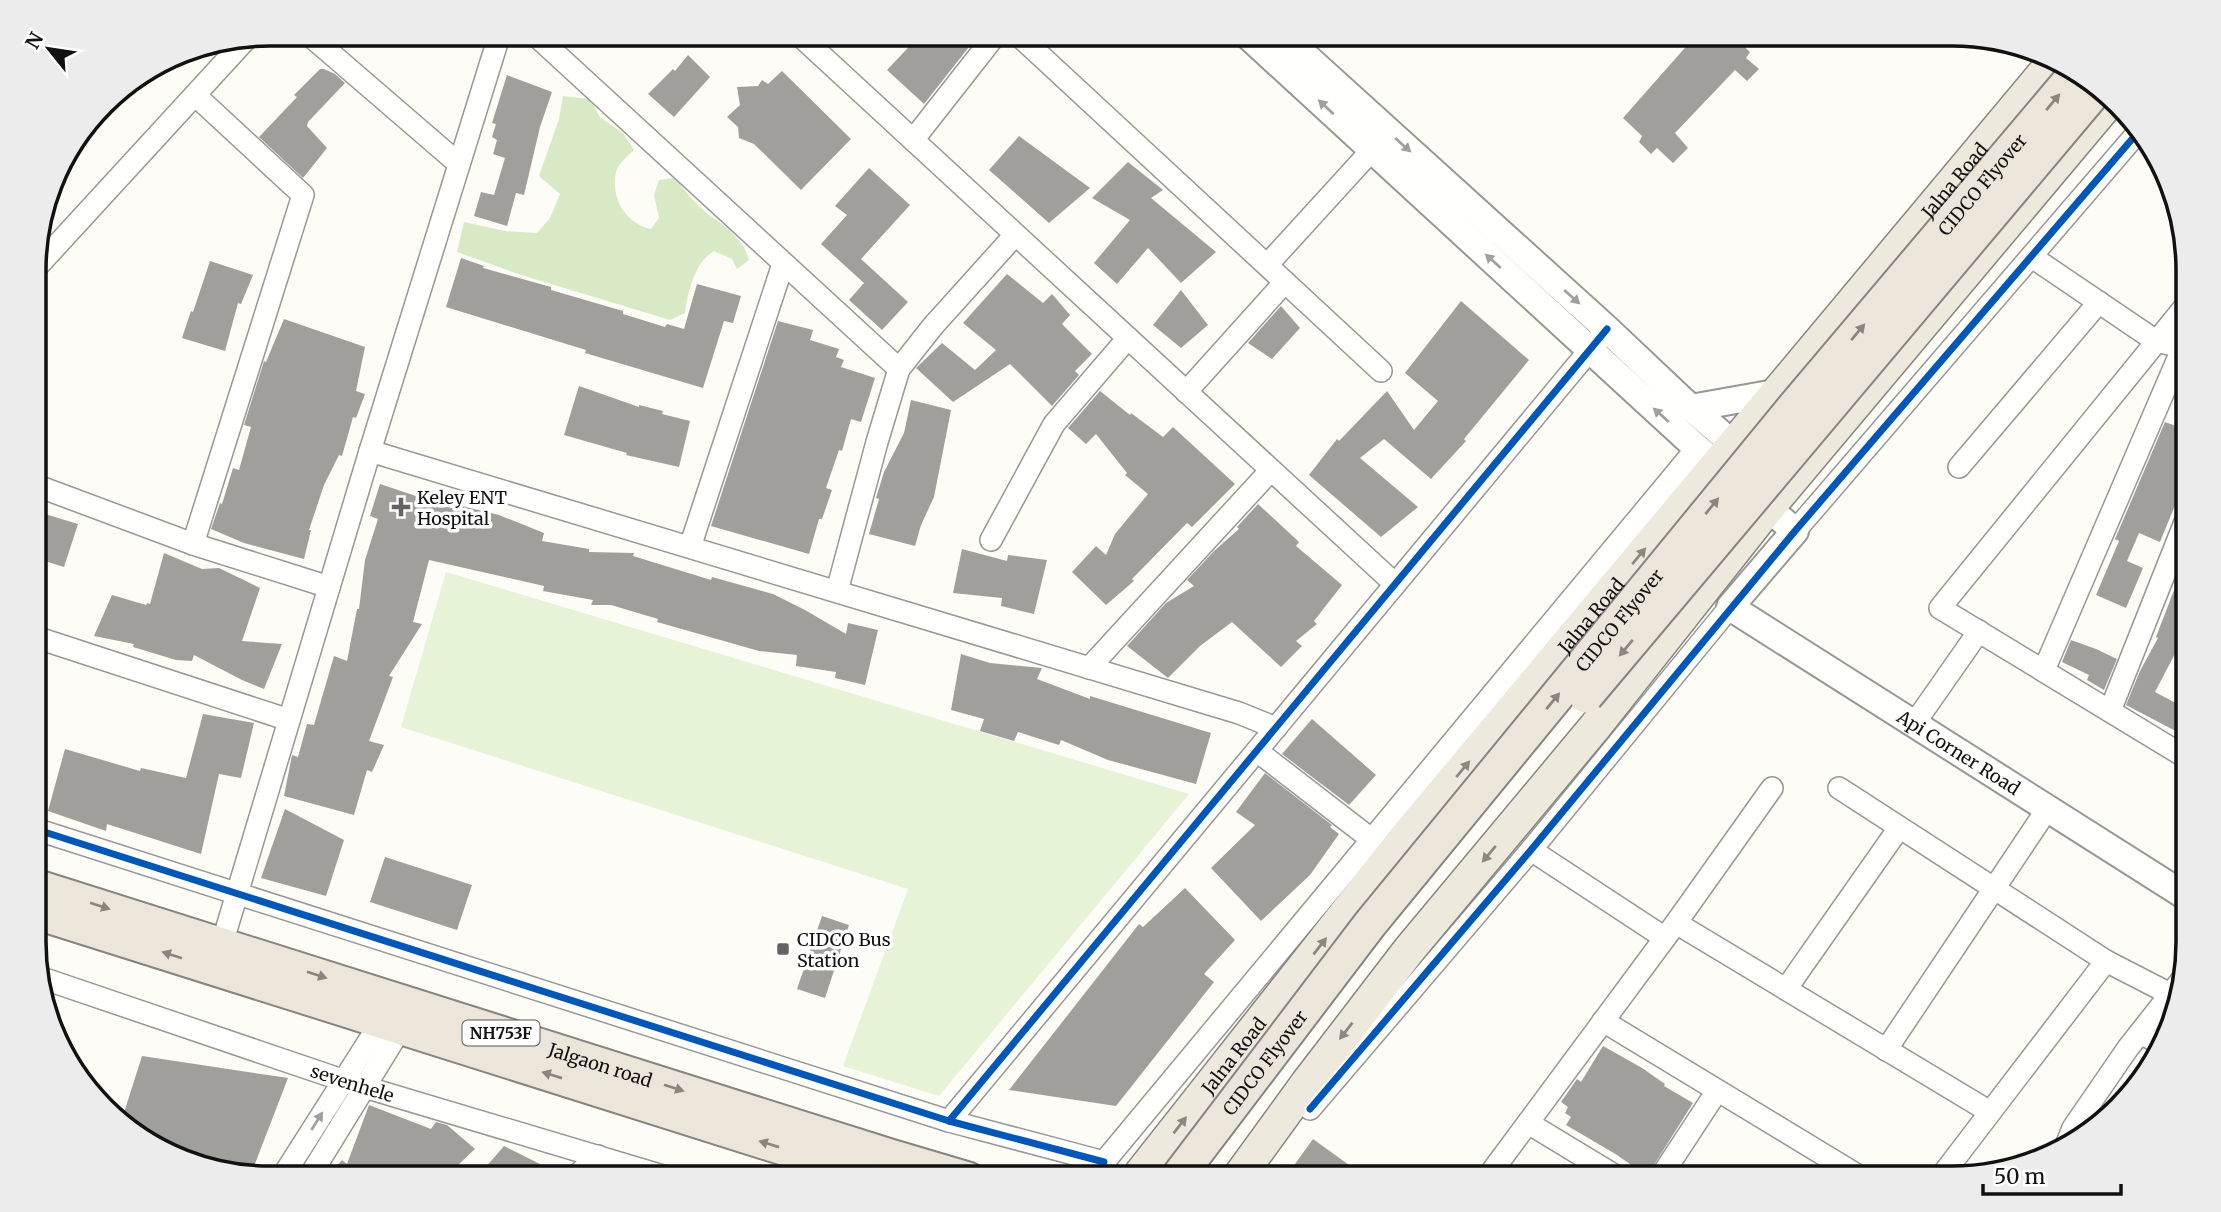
<svg xmlns="http://www.w3.org/2000/svg" width="2221" height="1212" font-family="Merriweather,serif">
<rect width="100%" height="100%" fill="#fdfcf7"/>
<!-- green -->
<polygon fill="#e7f3d7" points="446,572 1189,794 939,1096 843,1066 908,889 401,727"/>
<!-- forest -->
<path fill="#d8eac5" d="M563,96L590,99L600,117L623,133L634,150C628,156 618,164 616,172C610,198 626,224 651,229L659,218L654,195L659,180L675,178C683,188 691,199 701,208C719,224 743,235 749,260L737,269L732,259L714,251C694,263 688,292 685,313L670,320L518,274L457,252L464,222L505,231L537,233L550,218L560,194L539,176L559,119Z"/>
<!-- building -->
<g fill="#a19f9c">
<polygon points="922,33 980,33 924,104 887,70"/>
<polygon points="1698,33 1730,33 1750,52 1746,58 1759,69 1747,81 1735,70 1675,133 1688,148 1673,163 1657,148 1651,154 1639,142 1642,136 1623,118"/>
<polygon points="688,55 710,77 674,117 648,94 673,69 675,71"/>
<polygon points="320,69 324,69 335,74 345,83 308,122 307,126 327,148 303,178 259,137 297,97 294,95"/>
<polygon points="782,71 851,139 801,190 754,144 739,138 738,127 727,117 740,105 737,87 758,86 762,80 768,84"/>
<polygon points="507,75 552,92 540,127 524,195 516,193 507,226 474,216 481,192 494,195 505,158 493,154 497,140 492,137 496,124 492,123"/>
<polygon points="1019,136 1090,188 1049,223 989,170"/>
<polygon points="1128,162 1163,190 1151,198 1216,252 1181,283 1148,248 1117,284 1094,263 1130,220 1092,198"/>
<polygon points="869,168 910,205 861,259 908,302 882,330 849,300 864,283 821,244 847,215 835,206"/>
<polygon points="461,258 484,266 483,268 551,287 551,290 623,311 623,314 665,327 667,324 684,329 697,284 741,296 733,323 724,321 703,388 585,353 586,350 446,307"/>
<polygon points="210,261 253,275 241,304 238,303 225,351 182,338 191,311 193,312"/>
<polygon points="1007,274 1043,303 1052,294 1070,315 1062,324 1092,354 1075,371 1079,375 1052,406 1010,364 953,402 916,368 942,343 975,370 996,350 963,323"/>
<polygon points="1181,290 1208,325 1181,348 1153,325"/>
<polygon points="1461,301 1529,360 1464,439 1466,441 1431,479 1384,439 1360,458 1418,507 1381,537 1309,475 1337,439 1339,441 1387,391 1414,430 1438,401 1405,373"/>
<polygon points="1281,306 1300,328 1272,359 1248,343"/>
<polygon points="284,319 365,347 356,391 365,394 356,418 353,417 342,456 339,455 324,485 309,530 311,530 304,559 244,543 211,529 220,503 222,504 233,468 239,470 251,427 244,425 264,361 266,362"/>
<polygon points="778,321 813,330 810,340 839,349 836,357 844,360 841,367 875,378 861,422 851,419 842,451 839,450 826,488 832,490 822,519 819,519 809,554 711,526"/>
<polygon points="579,386 639,407 639,405 663,411 662,414 690,421 679,467 626,455 627,453 564,435"/>
<polygon points="1100,391 1130,415 1131,413 1163,437 1173,427 1235,484 1192,527 1187,523 1132,579 1134,581 1106,605 1072,572 1096,546 1106,555 1115,534 1148,494 1125,475 1127,473 1096,434 1086,444 1068,428"/>
<polygon points="911,400 951,410 934,497 921,525 915,546 869,534 879,499 876,498 884,472 904,433"/>
<polygon points="2165,422 2187,430 2187,436 2177,462 2187,466 2187,476 2160,542 2139,533 2127,561 2143,568 2126,608 2096,595 2119,541 2115,539"/>
<polygon points="380,484 461,511 462,506 499,515 544,533 542,541 589,549 589,552 634,553 633,556 711,580 712,577 773,594 805,610 846,634 848,623 878,630 865,685 835,678 836,672 796,666 797,655 759,651 657,622 658,619 611,605 591,605 593,600 543,591 544,586 429,560 413,622 422,624 389,676 393,677 369,741 384,745 372,772 367,770 354,815 284,796 292,755 298,757 307,724 314,725 334,656 347,661 357,609 359,609 365,560 378,519 370,516"/>
<polygon points="1258,504 1299,542 1296,546 1342,585 1314,621 1317,624 1296,641 1302,646 1281,667 1232,622 1200,646 1168,678 1127,646 1166,603 1194,586 1187,580 1214,551 1239,529 1237,527"/>
<polygon points="35,511 78,524 64,567 35,558"/>
<polygon points="962,549 1007,561 1008,555 1047,560 1034,614 1001,606 1002,598 953,593"/>
<polygon points="164,553 202,569 219,568 260,588 242,641 282,644 264,689 242,680 194,655 192,661 176,660 133,647 134,644 94,636 112,595 146,605 147,603 150,604"/>
<polygon points="2186,559 2187,649 2179,646 2155,692 2187,709 2187,737 2126,705 2140,671 2158,638 2156,637"/>
<polygon points="2071,640 2096,649 2117,659 2104,690 2087,680 2089,675 2062,662"/>
<polygon points="961,654 990,663 1042,668 1037,679 1090,699 1090,696 1211,733 1196,784 1108,760 1061,740 1059,745 1018,732 1014,741 980,731 984,719 951,710"/>
<polygon points="203,714 254,723 241,778 219,774 201,854 107,824 106,831 48,811 65,749 140,771 141,768 186,778"/>
<polygon points="1312,719 1376,775 1349,805 1282,754"/>
<polygon points="1265,773 1332,825 1330,827 1339,834 1310,875 1261,921 1211,868 1255,825 1236,812"/>
<polygon points="285,809 344,840 326,896 261,878"/>
<polygon points="385,857 472,885 457,930 370,902"/>
<polygon points="1185,888 1235,940 1204,974 1214,982 1116,1106 1009,1090 1139,924 1143,927"/>
<polygon points="822,916 849,925 825,998 797,989"/>
<polygon points="1603,1046 1642,1068 1665,1084 1664,1086 1693,1103 1647,1176 1617,1155 1566,1125 1571,1117 1565,1113 1568,1107 1561,1102 1577,1079 1581,1082"/>
<polygon points="142,1056 288,1078 251,1174 152,1147 122,1119"/>
<polygon points="369,1105 431,1129 436,1122 447,1125 475,1149 443,1179 326,1179 342,1160 347,1164"/>
<polygon points="1313,1139 1367,1178 1285,1178"/>
<polygon points="504,1146 544,1166 526,1179 496,1179 485,1168"/>
</g>
<g fill="none" stroke-linecap="round" stroke-linejoin="round">
<!-- minor casing -->
<g stroke="#979795" stroke-width="24">
<g id="minor">
<polyline points="307,33 459,164"/>
<polyline points="533,33 899,369"/>
<polyline points="797,33 1395,584"/>
<polyline points="1016,33 1381,371"/>
<polyline points="913,140 997,33"/>
<polyline points="2032,257 2156,341 2169,344"/>
<polyline points="1267,265 1372,150"/>
<polyline points="35,269 248,37"/>
<polyline points="2187,304 1940,608 2187,758"/>
<polyline points="1186,392 1285,282"/>
<polyline points="370,451 1239,713 1276,728"/>
<polyline points="1959,467 2099,302"/>
<polyline points="35,485 193,544 329,587"/>
<polyline points="1795,531 2139,131"/>
<polyline points="991,540 1054,424 1128,338"/>
<polyline points="193,544 303,195 195,95"/>
<polyline points="690,547 783,264"/>
<polyline points="837,591 877,442 899,369 933,326 1015,235"/>
<polyline points="35,637 289,720"/>
<polyline points="1089,668 1271,470"/>
<polyline points="2044,670 2183,347"/>
<polyline points="2110,711 2187,517"/>
<polyline points="1914,724 1979,631"/>
<polyline points="1257,751 1371,839"/>
<polyline points="1839,788 2106,961 2170,994"/>
<polyline points="35,829 949,1121 1104,1162"/>
<polyline points="1531,850 1665,938"/>
<polyline points="1676,923 1990,1112"/>
<polyline points="218,957 370,451 500,33"/>
<path id="s1" d="M36,976L351,1083L673,1179"/>
<polyline points="1786,989 1899,828"/>
<polyline points="1603,1021 1862,1178"/>
<polyline points="2140,1033 2161,1044"/>
<polyline points="1886,1050 2048,808"/>
<polyline points="1310,1109 1531,850 1730,607"/>
<polyline points="949,1121 1599,339"/>
<polyline points="1528,1123 1619,1178"/>
<polyline points="2065,1148 2073,1128 2128,1048 2180,982"/>
<polyline points="1487,1178 1676,923 1772,788"/>
<polyline points="1660,1178 1717,1091"/>
<polyline points="1940,1178 2106,961"/>
<polyline points="281,1179 381,1022"/>
<polyline points="308,1179 401,1028"/>
<polyline points="573,1179 598,1156"/>
<polyline points="1112,1179 1104,1162 1697,448"/>
</g>
</g>
<!-- tertiary casing -->
<g stroke="#979795" stroke-width="30">
<g id="tertiary">
<path id="s2" d="M1245,33L1697,448L1795,531L1730,607L2187,897"/>
<polyline points="1280,33 1607,329 1681,399 1748,457"/>
<polyline points="1691,408 1775,393"/>
</g>
</g>
<!-- primary casing -->
<g stroke="#858482" stroke-width="35">
<g id="primary">
<path id="s3" d="M1137,1178L1405,838L2054,61"/>
<polyline points="1238,1178 1307,1083 1409,950 1594,728 1768,508 2109,102"/>
</g>
</g>
<!-- trunk casing -->
<g stroke="#858482" stroke-width="37">
<g id="trunk">
<path id="s4" d="M35,886L890,1156L968,1179"/>
<polyline points="35,912 881,1179"/>
</g>
</g>
<!-- minor -->
<use href="#minor" stroke="#fffffe" stroke-width="21"/>
<!-- tertiary -->
<use href="#tertiary" stroke="#fffffe" stroke-width="26"/>
<!-- primary -->
<use href="#primary" stroke="#ede9dc" stroke-width="32"/>
<!-- trunk -->
<use href="#trunk" stroke="#ece5da" stroke-width="33"/>
<!-- trunk-bridge casing -->
<g stroke="#858482" stroke-width="37" stroke-linecap="butt">
<g id="trunk-bridge">
<polyline points="1586,696 2096,90"/>
<path id="s5" d="M1177,1178L1370,924L1794,407L2077,72"/>
</g>
</g>
<!-- trunk-bridge -->
<use href="#trunk-bridge" stroke="#ece5da" stroke-width="33"/>
<!-- cycleway casing -->
<g stroke="#fff" stroke-width="11">
<g id="cycleway">
<polyline points="35,829 949,1121 1104,1162"/>
<polyline points="1310,1109 1531,850 1795,531 2139,131"/>
<polyline points="949,1121 1607,329"/>
</g>
</g>
<!-- cycleway -->
<use href="#cycleway" stroke="#0057b8" stroke-width="7"/>
</g>
<!-- one-way arrows -->
<defs><path id="oneway-solid" d="M-6-.8H1V-3.2L6.5 0L1 3.2V.8H-6Z" transform="scale(1.75)"/></defs>
<g fill="#898680">
<use href="#oneway-solid" transform="translate(2053 102) rotate(-50)"/>
<use href="#oneway-solid" transform="translate(1858 332) rotate(-50)"/>
<use href="#oneway-solid" transform="translate(1712 506) rotate(-51)"/>
<use href="#oneway-solid" transform="translate(1626 648) rotate(130)"/>
<use href="#oneway-solid" transform="translate(1553 701) rotate(-51)"/>
<use href="#oneway-solid" transform="translate(100 906) rotate(18)"/>
<use href="#oneway-solid" transform="translate(172 955) rotate(-162)"/>
<use href="#oneway-solid" transform="translate(317 975) rotate(18)"/>
<use href="#oneway-solid" transform="translate(552 1075) rotate(-163)"/>
<use href="#oneway-solid" transform="translate(674 1088) rotate(18)"/>
<use href="#oneway-solid" transform="translate(769 1144) rotate(-163)"/>
</g>
<g fill="#a0a09f">
<use href="#oneway-solid" transform="translate(1326 107) rotate(-137)"/>
<use href="#oneway-solid" transform="translate(1403 145) rotate(42)"/>
<use href="#oneway-solid" transform="translate(1493 261) rotate(-138)"/>
<use href="#oneway-solid" transform="translate(1572 297) rotate(42)"/>
<use href="#oneway-solid" transform="translate(1661 415) rotate(-138)"/>
<use href="#oneway-solid" transform="translate(317 1121) rotate(-58)"/>
</g>
<g fill="#8a8881">
<use href="#oneway-solid" transform="translate(1639 556) rotate(-50)"/>
<use href="#oneway-solid" transform="translate(1463 769) rotate(-50)"/>
<use href="#oneway-solid" transform="translate(1489 854) rotate(130)"/>
<use href="#oneway-solid" transform="translate(1320 946) rotate(-52)"/>
<use href="#oneway-solid" transform="translate(1346 1031) rotate(128)"/>
<use href="#oneway-solid" transform="translate(1180 1125) rotate(-52)"/>
</g>
<!-- markers -->
<g fill="#646362" stroke="#fff" stroke-width="2.5">
<path d="M397.5 496.5h7v7h7v7h-7v7h-7v-7h-7v-7h7z"/>
<rect x="776" y="942" width="14" height="14" rx="3.5"/>
</g>
<g text-anchor="middle" dominant-baseline="central" stroke-width="7" stroke-linejoin="round" paint-order="stroke">
<!-- shield labels -->
<rect fill="#fff" stroke="#585858" stroke-width="2" x="462.5" y="1020.5" width="77" height="25" rx="5"/>
<g font-size="16" font-weight="bold" fill="#111">
<text x="501" y="1033">NH753F</text>
</g>
<!-- street labels -->
<g font-size="18" fill="#111" stroke="#fff">
<text stroke="none"><textPath href="#s3" startOffset="1290">Jalna Road</textPath></text>
<text stroke="none"><textPath href="#s5" startOffset="1279">CIDCO Flyover</textPath></text>
<text stroke="none"><textPath href="#s3" startOffset="723">Jalna Road</textPath></text>
<text stroke="none"><textPath href="#s5" startOffset="712">CIDCO Flyover</textPath></text>
<text stroke="none"><textPath href="#s2" startOffset="1113">Api Corner Road</textPath></text>
<text stroke="none"><textPath href="#s3" startOffset="156">Jalna Road</textPath></text>
<text stroke="none"><textPath href="#s5" startOffset="145">CIDCO Flyover</textPath></text>
<text stroke="none"><textPath href="#s4" startOffset="593">Jalgaon road</textPath></text>
<text stroke="none"><textPath href="#s1" startOffset="334">sevenhele</textPath></text>
</g>
<!-- poi labels -->
<g font-size="18" fill="#111" stroke="#fff" text-anchor="start">
<text x="417" y="497">Keley ENT<tspan x="417" dy="21">Hospital</tspan></text>
<text x="797" y="939">CIDCO Bus<tspan x="797" dy="21">Station</tspan></text>
</g>
</g>
<!-- crop -->
<path d="M0 0H2221V1212H0ZM270 46H1952A224 224 0 0 1 2176 270V942A224 224 0 0 1 1952 1166H270A224 224 0 0 1 46 942V270A224 224 0 0 1 270 46Z" fill="#ececec" fill-rule="evenodd"/>
<path fill="none" stroke="#111" stroke-width="3.5" d="M270 46H1952A224 224 0 0 1 2176 270V942A224 224 0 0 1 1952 1166H270A224 224 0 0 1 46 942V270A224 224 0 0 1 270 46Z"/>
<!-- north arrow -->
<g transform="translate(49 49) rotate(300)" stroke="#ffffff" stroke-width="5" paint-order="stroke">
<path d="M0-5L12 26L0 18L-12 26Z" fill="#111111"/>
<text y="-10" font-size="19" font-weight="bold" text-anchor="middle" fill="#111111">N</text>
</g>
<!-- scale -->
<path d="M1983 1184v10h138v-10" fill="none" stroke="#111111" stroke-width="3.5"/>
<text x="1994" y="1184" font-size="21" fill="#111111" stroke="#ffffff" stroke-width="5" paint-order="stroke">50 m</text>
</svg>
